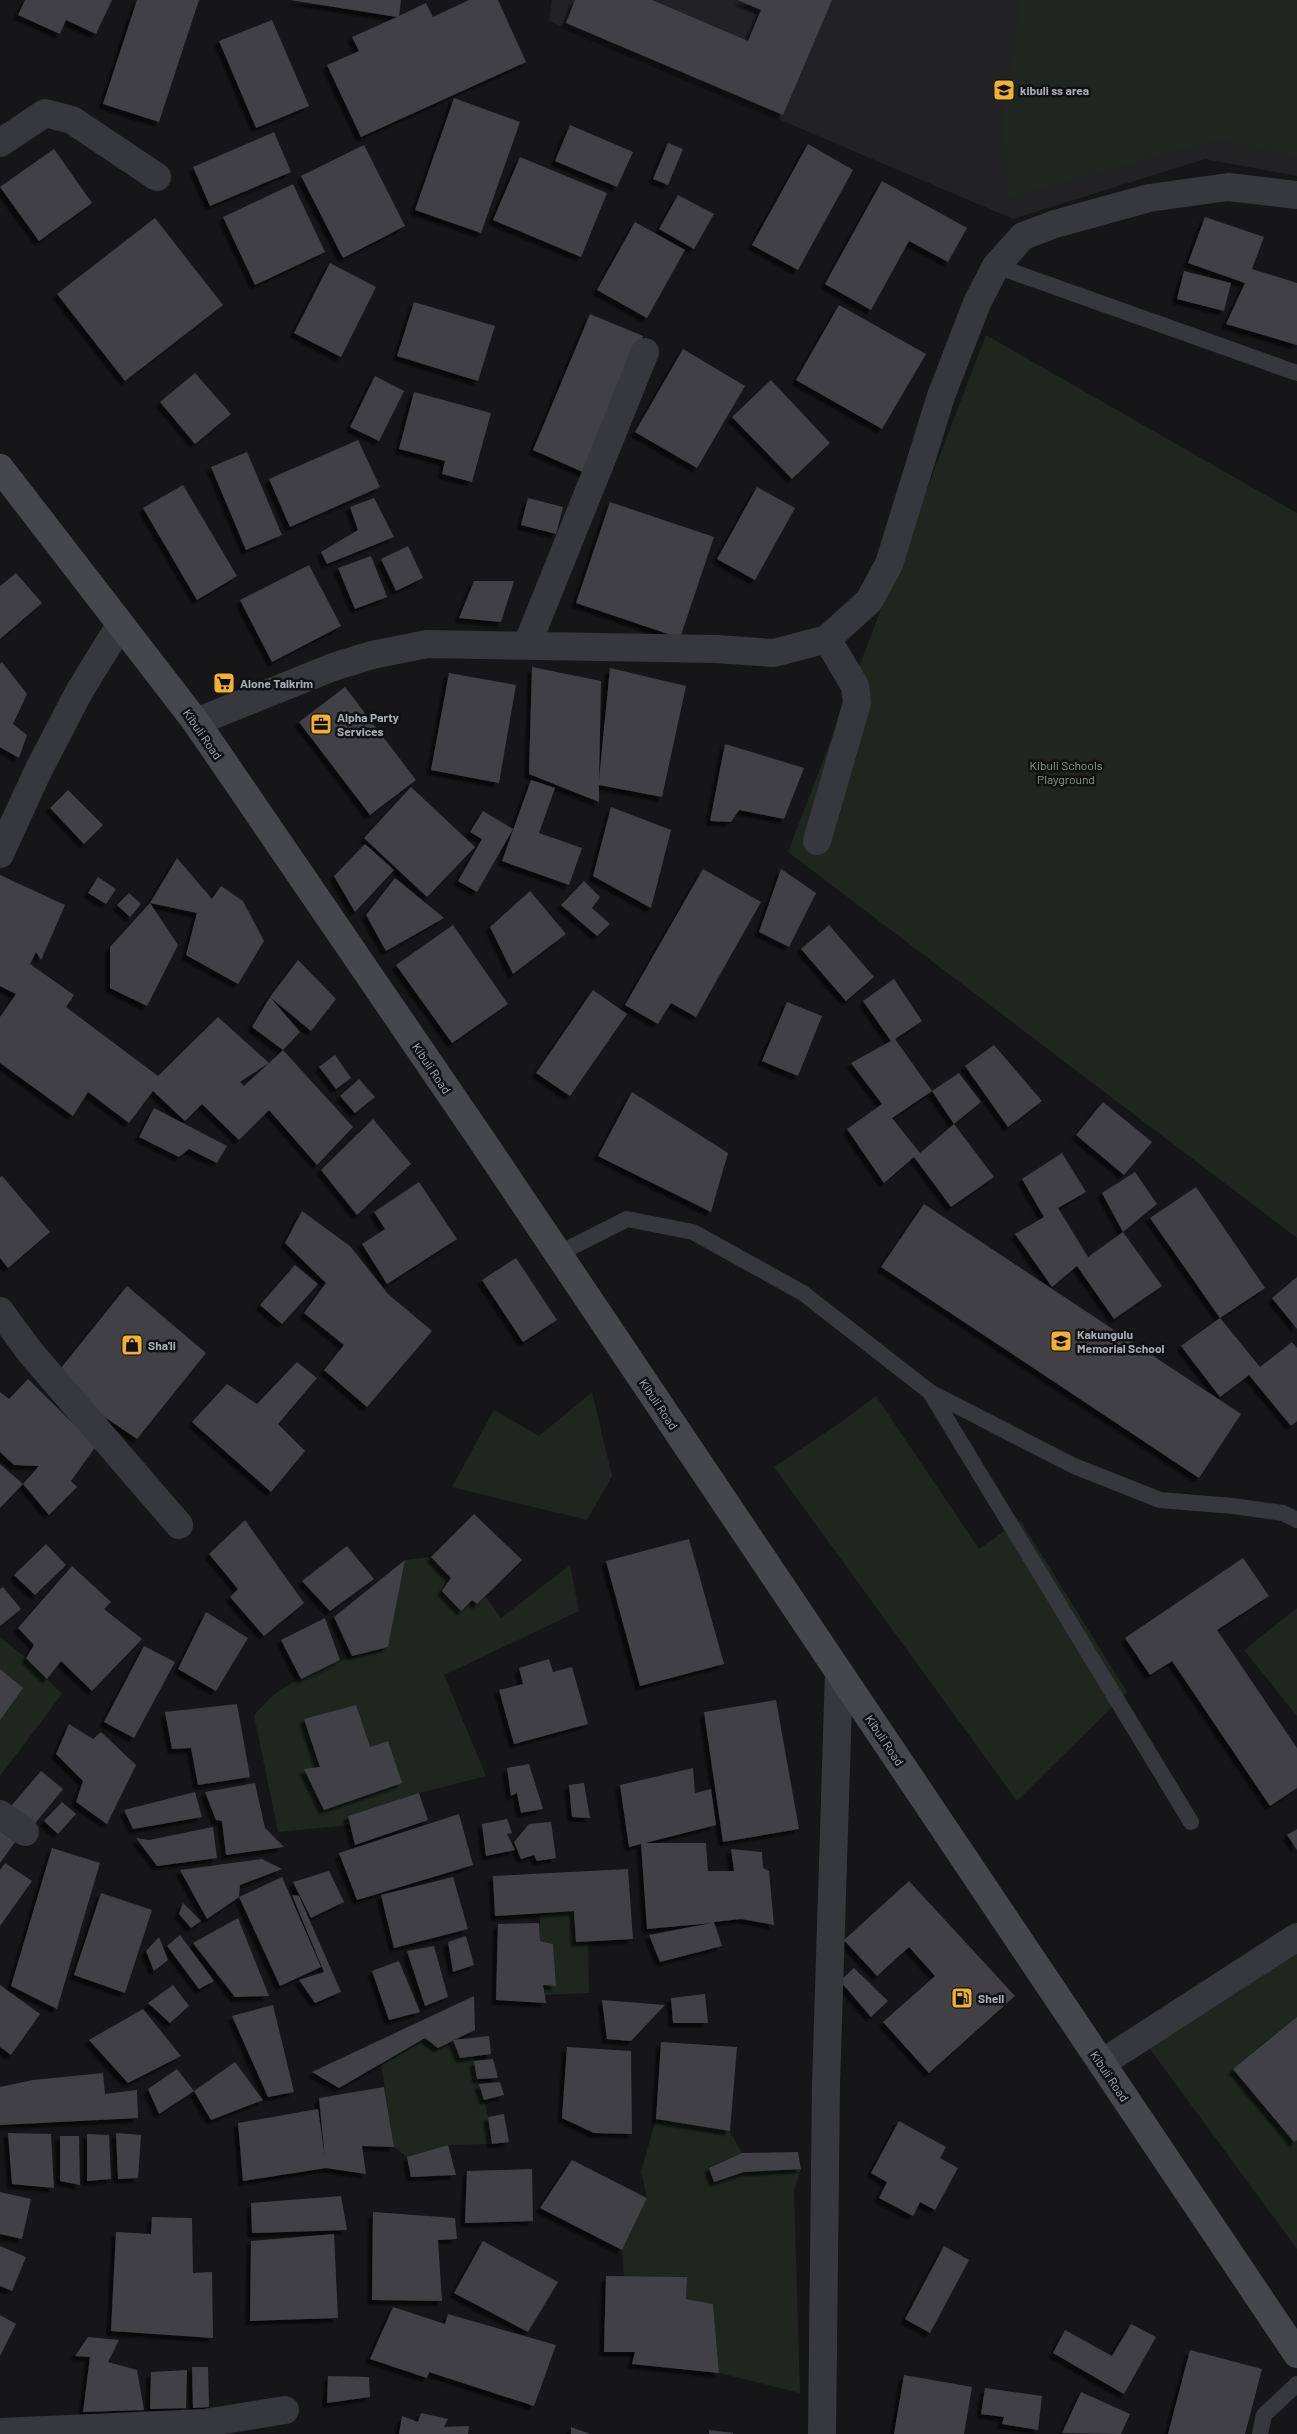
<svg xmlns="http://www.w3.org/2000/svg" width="1297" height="2434" font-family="Barlow,sans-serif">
<defs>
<filter id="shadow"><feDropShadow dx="-4.5" dy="4.5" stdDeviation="1" flood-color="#0009"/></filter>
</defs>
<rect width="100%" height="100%" fill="#161618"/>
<!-- built -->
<polygon fill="#222225" points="552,0 1297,0 1297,176 1205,159 1013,219 549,21"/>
<!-- green -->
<g fill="#1e261f">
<polygon points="1021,0 1297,0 1297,156 1216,140 1007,198 1004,118"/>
<polygon points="986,335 1297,513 1297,1238 788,852"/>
<polygon points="592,1392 612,1476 587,1520 452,1487 494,1410 539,1436"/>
<polygon points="876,1396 979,1549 1020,1520 1127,1692 1017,1801 774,1467 844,1420"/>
<path d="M431,1557L477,1604L485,1596L501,1618L570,1565L579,1611L444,1675L486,1776L419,1793L349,1816L350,1825L278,1832L254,1715C262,1707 270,1697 279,1691C312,1669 350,1656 388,1647L405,1560Z"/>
<polygon points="1297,1608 1297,1716 1244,1650"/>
<polygon points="0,1637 26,1658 62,1694 0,1776"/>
<polygon points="574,1911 576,1942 588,1942 589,1993 545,1995 543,1985 556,1986 553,1944 540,1941 540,1913"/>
<polygon points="1297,1946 1297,2249 1150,2049 1159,2034"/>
<polygon points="425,2038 438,2048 453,2040 460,2058 473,2056 488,2117 492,2144 448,2145 407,2157 394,2147 381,2064"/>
<polygon points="656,2119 730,2131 742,2153 709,2167 714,2182 744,2172 801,2169 794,2190 800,2393 719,2373 713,2304 686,2299 687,2277 624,2276 622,2250 647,2198 641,2172"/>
</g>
<!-- building -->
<g fill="#404145" fill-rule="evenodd" filter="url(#shadow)">
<polygon points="25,0 112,0 96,34 66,20 60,34 18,15"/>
<polygon points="137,0 199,0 159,122 103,104"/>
<polygon points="290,0 401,0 399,16 426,3 433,17 469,0 498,0 526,62 361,137 327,65 359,51 352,37 397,17"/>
<polygon points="575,0 652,0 748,41 761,10 738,0 832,0 783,115 566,23"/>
<polygon points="272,20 309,106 256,128 219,41"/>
<polygon points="454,98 520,122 481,233 415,210"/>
<polygon points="570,125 633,152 617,187 555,161"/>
<polygon points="274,132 291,172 210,206 193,167"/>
<polygon points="668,143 683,149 668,185 653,179"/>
<polygon points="808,144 853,170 798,270 752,245"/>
<polygon points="364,145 405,226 343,258 301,176"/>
<polygon points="54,149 92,203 39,241 0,187"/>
<polygon points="520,157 607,193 581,257 493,220"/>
<polygon points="882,181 967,228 948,262 909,241 871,310 825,284"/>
<polygon points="293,184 325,252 255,285 223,217"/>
<polygon points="678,195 714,214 694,249 659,229"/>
<polygon points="1205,217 1264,237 1252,269 1297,283 1297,345 1226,324 1245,283 1188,263"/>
<polygon points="155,218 223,305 125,381 57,294"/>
<polygon points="635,222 685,250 647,318 597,290"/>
<polygon points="330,263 376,287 341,357 294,333"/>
<polygon points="1184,271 1231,283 1224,311 1177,299"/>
<polygon points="414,302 495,326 478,381 397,356"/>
<polygon points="839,305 926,354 882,429 796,380"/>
<polygon points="590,314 643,336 585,473 533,450"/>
<polygon points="683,349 745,386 697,468 635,432"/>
<polygon points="195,373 231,414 195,444 160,402"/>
<polygon points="375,376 404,391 379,441 350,427"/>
<polygon points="771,380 830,443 792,479 732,417"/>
<polygon points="414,392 491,413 472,482 442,474 445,461 399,449"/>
<polygon points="358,440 380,487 290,527 269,479"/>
<polygon points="247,452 282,535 246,550 211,467"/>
<polygon points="183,485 237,576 197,600 143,508"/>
<polygon points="757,487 795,508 755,580 717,559"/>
<polygon points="374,498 394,537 327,564 321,552 358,530 350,507"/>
<polygon points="528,498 563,507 556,534 521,525"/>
<polygon points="610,502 714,537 680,638 576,603"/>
<polygon points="408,546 423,578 396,591 381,559"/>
<polygon points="371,556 387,597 355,609 338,568"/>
<polygon points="309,565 341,626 272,662 240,600"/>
<polygon points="16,573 42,603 0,639 0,586"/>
<polygon points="474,581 514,581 501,622 459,618"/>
<polygon points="2,662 27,694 13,724 27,735 19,758 0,747 0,664"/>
<polygon points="532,667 601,681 599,780 610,668 686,686 662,797 599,785 599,802 529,774"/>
<polygon points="449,673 516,685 499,783 431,770"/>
<polygon points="345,687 416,780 370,815 299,722"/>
<polygon points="725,744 804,768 784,819 739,810 731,822 710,821"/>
<polygon points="531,780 555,788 539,833 582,848 569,885 502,861"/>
<polygon points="411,787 475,847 427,897 364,838"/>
<polygon points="68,790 103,825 84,844 50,808"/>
<polygon points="611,807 671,830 651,908 593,876"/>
<polygon points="483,811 513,829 477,892 458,881 482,839 470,832"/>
<polygon points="365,844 394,870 355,912 334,876"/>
<polygon points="177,858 212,899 221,886 243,901 264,941 238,984 186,955 197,913 150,903"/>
<polygon points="703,869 761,902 696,1017 671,1003 658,1024 625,1005"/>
<polygon points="781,869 816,893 789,947 759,932"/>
<path d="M0,875L65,905L41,960L36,952L30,964L74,995L66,1007L158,1076L218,1017L269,1063L283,1050L353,1127L317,1165L269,1110L239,1140L202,1104L185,1121L153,1091L129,1123L88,1092L73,1116L0,1063V1017L16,994L0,986ZM269,1063L244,1086L240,1082Z"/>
<polygon points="98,877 116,889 106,904 88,893"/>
<polygon points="395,878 444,918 386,951 366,915"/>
<polygon points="584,881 600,897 592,908 610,924 597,936 561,905"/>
<polygon points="530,891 566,934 513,974 490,927"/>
<polygon points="129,893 141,904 130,917 117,905"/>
<polygon points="150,903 178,945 147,1006 110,988 110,947"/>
<polygon points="453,925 508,1004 452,1043 396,965"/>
<polygon points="829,925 874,977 846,1001 801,949"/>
<polygon points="298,960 336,999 311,1031 270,997"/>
<polygon points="894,979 922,1021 895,1039 932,1091 892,1118 920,1153 954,1124 994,1177 951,1207 914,1157 884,1183 847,1129 882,1104 851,1063 891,1041 863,1001"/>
<polygon points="593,990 627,1014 570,1096 536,1073"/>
<polygon points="270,997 300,1032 283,1050 252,1027"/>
<polygon points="787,1002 822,1016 798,1076 762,1061"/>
<polygon points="994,1045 1042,1101 1008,1127 965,1066"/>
<polygon points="335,1055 351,1078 336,1089 319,1067"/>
<polygon points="959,1073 981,1102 954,1124 932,1091"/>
<polygon points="359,1079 375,1097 355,1113 340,1096"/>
<polygon points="632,1092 728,1153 711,1212 598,1156"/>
<polygon points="1103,1102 1152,1142 1124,1175 1076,1135"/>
<polygon points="154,1108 227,1146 217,1163 189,1149 179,1157 139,1137"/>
<polygon points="373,1119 411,1164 357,1215 321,1170"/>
<polygon points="1062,1153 1086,1192 1058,1208 1088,1257 1123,1232 1162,1286 1114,1319 1077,1266 1052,1287 1015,1234 1044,1217 1022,1179"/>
<polygon points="1135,1172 1157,1204 1123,1232 1102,1193"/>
<polygon points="2,1176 50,1232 8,1268 0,1258 0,1177"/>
<polygon points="419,1182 457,1239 387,1284 362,1244 385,1229 374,1212"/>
<polygon points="1196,1187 1265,1288 1220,1318 1150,1218"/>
<polygon points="924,1204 1241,1414 1199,1478 881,1267"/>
<polygon points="302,1211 350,1246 388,1294 432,1331 367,1407 324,1370 344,1345 304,1313 326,1283 285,1243"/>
<polygon points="516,1258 557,1320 523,1342 482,1280"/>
<polygon points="295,1265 318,1284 282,1324 260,1305"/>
<polygon points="1297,1277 1297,1329 1272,1298"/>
<polygon points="127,1286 206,1353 137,1439 90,1407 61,1368"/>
<polygon points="1220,1318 1260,1367 1292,1342 1297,1348 1297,1421 1291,1426 1249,1375 1220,1397 1181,1346"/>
<polygon points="297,1362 317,1378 278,1424 305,1451 271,1492 192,1422 227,1384 257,1404"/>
<polygon points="28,1379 96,1446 71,1481 77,1487 49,1515 23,1484 39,1466 14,1465 0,1452 0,1392 9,1399"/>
<polygon points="0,1464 23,1484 0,1508"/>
<polygon points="474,1514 522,1560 477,1604 472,1600 461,1611 442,1591 451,1578 431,1557"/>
<polygon points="245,1520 304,1603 264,1636 230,1597 238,1589 209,1554"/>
<polygon points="689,1539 724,1664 640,1686 606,1561"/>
<polygon points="46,1544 66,1565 35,1595 14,1575"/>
<polygon points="347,1546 374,1579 330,1611 302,1581"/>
<polygon points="1243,1558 1269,1596 1217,1630 1297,1748 1297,1788 1270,1806 1172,1661 1150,1675 1125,1638"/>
<polygon points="405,1560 388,1647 352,1656 334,1617"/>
<polygon points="72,1566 111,1602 104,1609 142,1639 92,1691 61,1661 47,1679 26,1658 34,1645 18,1628"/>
<polygon points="3,1587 21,1609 0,1626 0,1589"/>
<polygon points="206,1612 248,1638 216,1691 178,1669"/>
<polygon points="325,1618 340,1660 301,1679 281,1640"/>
<polygon points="144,1646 175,1662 134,1738 104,1722"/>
<polygon points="549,1659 553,1672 572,1667 588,1724 514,1744 499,1690 523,1684 519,1668"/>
<polygon points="0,1669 23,1688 0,1720"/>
<polygon points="776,1700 799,1829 723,1842 704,1712"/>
<polygon points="237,1704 250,1777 198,1785 191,1748 172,1749 165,1712"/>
<polygon points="356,1705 370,1747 388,1741 402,1783 324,1810 304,1769 320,1767 304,1719"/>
<polygon points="69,1724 93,1739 101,1732 136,1765 107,1824 76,1802 83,1781 56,1754"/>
<polygon points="529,1764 543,1809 521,1813 517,1793 511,1796 507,1768"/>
<polygon points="693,1768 695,1793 711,1789 716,1825 629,1847 620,1785"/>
<polygon points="41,1771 63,1789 28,1832 5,1813"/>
<polygon points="255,1783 265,1828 284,1847 226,1855 222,1821 216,1820 205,1792"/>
<polygon points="584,1783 590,1818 572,1817 569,1785"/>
<polygon points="195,1792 202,1817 133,1829 124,1810"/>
<polygon points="419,1793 428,1820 355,1845 348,1816"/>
<polygon points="62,1802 76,1814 58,1834 44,1821"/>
<polygon points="459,1814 473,1865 357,1900 339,1853"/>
<polygon points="507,1819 512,1833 507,1834 515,1850 486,1856 482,1824"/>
<polygon points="551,1822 556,1858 537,1861 534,1855 521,1859 514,1842 529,1824"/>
<polygon points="213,1827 217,1858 157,1866 136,1838 149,1840"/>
<polygon points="1297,1829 1297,1850 1287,1835"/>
<polygon points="0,1831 15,1842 0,1863"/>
<polygon points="641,1843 706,1843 708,1871 734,1871 731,1849 762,1852 763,1868 769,1871 774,1925 741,1919 714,1922 722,1946 660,1962 649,1935 712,1923 647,1929"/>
<polygon points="52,1848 100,1863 57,2009 11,1986"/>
<polygon points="262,1859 282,1869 240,1885 239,1897 207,1919 180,1870"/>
<polygon points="5,1863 32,1881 0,1926 0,1870"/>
<polygon points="628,1869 633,1939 576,1942 574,1911 495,1916 493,1876"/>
<polygon points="329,1871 344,1902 311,1918 293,1882"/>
<polygon points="282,1877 321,1967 280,1986 239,1897"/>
<polygon points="453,1877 468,1929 394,1948 381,1895"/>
<polygon points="909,1881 1015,1996 929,2073 883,2022 935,1976 909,1947 877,1976 844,1940"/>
<polygon points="101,1893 152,1910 125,1993 74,1975"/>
<polygon points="292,1895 299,1896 341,1992 315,2003 299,1980 324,1972"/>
<polygon points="183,1903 201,1921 191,1928 179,1914"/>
<polygon points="238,1918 269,1996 235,1997 193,1943"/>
<polygon points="539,1923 540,1941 553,1944 556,1986 543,1985 546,2003 496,2000 498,1924"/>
<polygon points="180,1935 214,1981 199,1989 167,1946"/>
<polygon points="466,1936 474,1965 453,1972 448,1942"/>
<polygon points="159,1937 168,1960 154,1971 146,1951"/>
<polygon points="434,1946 448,1997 425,2006 407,1951"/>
<polygon points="399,1961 420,2012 389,2020 372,1971"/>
<polygon points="854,1968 888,2001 871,2017 840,1981"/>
<polygon points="0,1985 40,2014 11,2055 0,2047"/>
<polygon points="173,1985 189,2006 170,2023 148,2003"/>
<polygon points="705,1994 708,2023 673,2023 671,1998"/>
<polygon points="474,1996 475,2030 438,2048 425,2038 339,2088 312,2072"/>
<polygon points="602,2000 665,2005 631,2041 607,2039"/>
<polygon points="273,2005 294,2092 268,2097 232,2016"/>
<polygon points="143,2009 181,2056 128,2083 89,2040"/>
<polygon points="1297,2017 1297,2140 1294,2142 1233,2069"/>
<polygon points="489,2036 491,2054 460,2058 453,2040"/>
<polygon points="661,2042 737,2047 730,2131 656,2119"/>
<polygon points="567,2047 631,2051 632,2134 594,2133 562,2118"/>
<polygon points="493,2059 498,2078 477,2079 474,2061"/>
<polygon points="235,2062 263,2100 211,2120 194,2091"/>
<polygon points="177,2069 194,2091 159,2114 148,2089"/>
<polygon points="103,2073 105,2094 137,2090 138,2118 0,2125 0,2087 33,2080"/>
<polygon points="500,2082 504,2095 484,2100 479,2084"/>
<polygon points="384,2087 394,2147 362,2146 366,2174 326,2168 243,2181 238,2123 318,2109 325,2158 319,2098"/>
<polygon points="504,2114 509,2142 492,2144 488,2117"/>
<polygon points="899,2121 946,2147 940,2158 958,2168 935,2210 920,2202 913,2216 879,2198 887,2182 871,2173"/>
<polygon points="8,2133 51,2134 54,2188 12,2184"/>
<polygon points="116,2133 141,2135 138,2178 118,2179"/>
<polygon points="87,2134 109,2135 111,2179 87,2181"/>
<polygon points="60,2136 79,2136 80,2185 60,2181"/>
<polygon points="448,2145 456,2175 411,2177 407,2157"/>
<polygon points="798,2152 801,2169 744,2172 714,2182 709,2168 742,2153"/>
<polygon points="572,2160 647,2198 622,2250 540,2208"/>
<polygon points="532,2169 533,2221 465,2223 467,2171"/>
<polygon points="0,2192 31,2199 22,2239 0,2234"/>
<polygon points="341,2196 347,2230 252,2233 251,2203"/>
<polygon points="373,2212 455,2218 457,2239 438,2240 442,2301 372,2300"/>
<polygon points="152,2217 192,2218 193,2273 212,2272 213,2338 111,2331 116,2232 151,2234"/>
<polygon points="334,2234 338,2318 250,2321 251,2241"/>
<polygon points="483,2241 558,2282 528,2332 454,2293"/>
<polygon points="0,2246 26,2257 12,2291 0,2286"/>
<polygon points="944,2246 969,2260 930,2333 905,2319"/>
<polygon points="606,2276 687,2277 686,2299 713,2304 719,2373 632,2364 635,2352 604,2352"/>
<polygon points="393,2307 445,2324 448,2314 556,2345 534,2406 429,2372 427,2378 370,2359"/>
<polygon points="0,2315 16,2324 0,2356"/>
<polygon points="1131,2324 1156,2337 1124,2394 1053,2353 1065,2330 1112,2356"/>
<polygon points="88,2337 119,2340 108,2362 137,2370 144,2410 83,2412 90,2357 75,2356"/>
<polygon points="1190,2350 1262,2369 1245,2434 1168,2434"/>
<polygon points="192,2367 208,2367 209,2407 193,2408"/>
<polygon points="187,2370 186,2408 150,2409 151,2372"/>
<polygon points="904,2375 972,2387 964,2434 894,2434"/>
<polygon points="328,2376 369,2377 370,2397 327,2403"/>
<polygon points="985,2388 1042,2396 1038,2430 1002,2424 1004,2417 981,2414"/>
<polygon points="1081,2392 1130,2414 1121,2434 1062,2433"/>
<polygon points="421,2413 448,2419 444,2427 469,2426 468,2434 399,2434 402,2416 418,2422"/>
<polygon points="571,2427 590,2434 571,2434"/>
<polygon points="709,2430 733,2433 733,2434 709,2434"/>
</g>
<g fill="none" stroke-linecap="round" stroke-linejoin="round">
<!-- lane -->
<g stroke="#37383d" stroke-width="16">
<polyline points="996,266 1297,373"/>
<polyline points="558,1254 627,1219 693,1232 803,1293 930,1392 1074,1466 1160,1500 1233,1506 1283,1513 1297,1520"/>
<polyline points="930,1392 1191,1822"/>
<polyline points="1260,2434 1264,2415 1297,2384"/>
</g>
<!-- street -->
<g stroke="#37383d" stroke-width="28">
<polyline points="0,143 45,113 72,120 157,177"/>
<polyline points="527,645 645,352"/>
<polyline points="196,722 333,667 372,655 427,644 716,649 774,653 827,639 869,601 889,564 941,396 977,303 996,266 1023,236 1055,224 1149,198 1228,187 1297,195"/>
<polyline points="817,841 857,703 855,686 827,639"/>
<polyline points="0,854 38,771 79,692 120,625"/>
<polyline points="0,1311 30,1352 179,1525"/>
<polyline points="0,1814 25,1832"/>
<polyline points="1102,2063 1297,1937"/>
<polyline points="0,2432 205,2423 285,2410"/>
<polyline points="822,2434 826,2085 839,1672"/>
</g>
<!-- secondary -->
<polyline stroke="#45474d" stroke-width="28" points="0,468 196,722 481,1139 1297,2354"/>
</g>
<!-- icons -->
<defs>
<g id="school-square" transform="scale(1.125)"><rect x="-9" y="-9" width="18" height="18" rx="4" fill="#f2b134" stroke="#111113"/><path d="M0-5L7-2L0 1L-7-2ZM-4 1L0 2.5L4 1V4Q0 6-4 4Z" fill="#111"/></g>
<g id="supermarket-square" transform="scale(1.125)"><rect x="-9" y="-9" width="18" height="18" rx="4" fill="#f2b134" stroke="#111113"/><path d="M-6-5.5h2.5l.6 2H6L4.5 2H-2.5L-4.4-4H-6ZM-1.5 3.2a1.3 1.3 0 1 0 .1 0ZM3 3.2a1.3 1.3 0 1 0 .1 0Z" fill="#111"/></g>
<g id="office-square" transform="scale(1.125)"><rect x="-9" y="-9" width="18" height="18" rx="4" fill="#f2b134" stroke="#111113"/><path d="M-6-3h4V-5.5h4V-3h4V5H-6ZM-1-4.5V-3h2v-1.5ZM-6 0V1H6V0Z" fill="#111"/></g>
<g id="shop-square" transform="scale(1.125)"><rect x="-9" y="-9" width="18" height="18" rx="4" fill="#f2b134" stroke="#111113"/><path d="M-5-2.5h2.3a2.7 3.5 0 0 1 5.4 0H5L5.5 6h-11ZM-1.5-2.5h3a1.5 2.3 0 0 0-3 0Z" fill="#111"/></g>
<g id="fuel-square" transform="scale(1.125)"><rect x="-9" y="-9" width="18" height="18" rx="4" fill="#f2b134" stroke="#111113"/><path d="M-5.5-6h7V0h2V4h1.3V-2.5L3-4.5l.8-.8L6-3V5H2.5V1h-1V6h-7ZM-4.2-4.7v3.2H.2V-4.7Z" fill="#111"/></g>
</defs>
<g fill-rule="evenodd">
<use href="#school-square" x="1004" y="90"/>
<use href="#supermarket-square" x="224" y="683"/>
<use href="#office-square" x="321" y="724"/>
<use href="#school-square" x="1061" y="1341"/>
<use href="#shop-square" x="132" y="1345"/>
<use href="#fuel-square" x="962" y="1998"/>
</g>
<g text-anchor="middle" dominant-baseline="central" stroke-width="5" stroke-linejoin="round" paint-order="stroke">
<!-- poi labels -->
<g font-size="12" font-weight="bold" fill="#a8adb8" stroke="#111113" text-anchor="start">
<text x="1020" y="90">kibuli ss area</text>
<text x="240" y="683">Alone Talkrim</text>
<text x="337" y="717">Alpha Party<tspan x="337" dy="14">Services</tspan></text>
<text x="1077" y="1334">Kakungulu<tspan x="1077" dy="14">Memorial School</tspan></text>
<text x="148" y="1345">Sha'li</text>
<text x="978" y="1998">Shell</text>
</g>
<!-- street labels -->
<g font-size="12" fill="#a8adb8" stroke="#111113">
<text transform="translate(203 734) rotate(55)">Kibuli Road</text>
<text transform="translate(432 1068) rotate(56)">Kibuli Road</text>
<text transform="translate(659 1404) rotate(56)">Kibuli Road</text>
<text transform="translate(885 1740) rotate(56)">Kibuli Road</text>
<text transform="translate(1110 2076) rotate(56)">Kibuli Road</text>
</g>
<!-- park labels -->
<g font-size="12" fill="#7fa381" stroke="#111113">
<text x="1066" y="765">Kibuli Schools<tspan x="1066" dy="14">Playground</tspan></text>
</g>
</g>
</svg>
